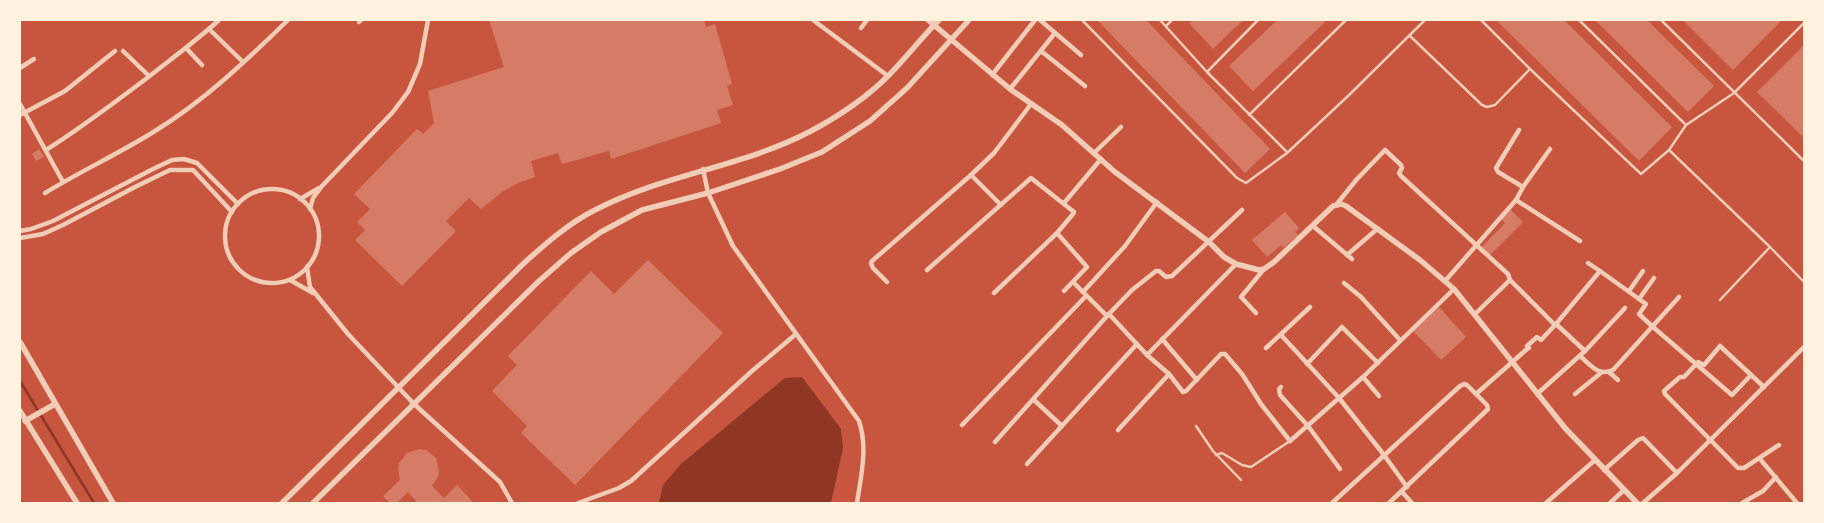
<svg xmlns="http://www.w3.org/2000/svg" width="1824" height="523" font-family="Rubik,sans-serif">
<rect width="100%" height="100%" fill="#c8553d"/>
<!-- water -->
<polygon fill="#8f3625" points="802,377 841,429 843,448 831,503 659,503 663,485 681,464 785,378"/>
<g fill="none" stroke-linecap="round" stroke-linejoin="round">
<!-- stream -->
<polyline stroke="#8f3625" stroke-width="2.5" points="20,381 94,503"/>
</g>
<!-- building -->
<g fill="#d67c66">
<polygon points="489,20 704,20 706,27 715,24 732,84 727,86 733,105 717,110 721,123 611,159 609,151 562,164 558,153 531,161 535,177 518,183 502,192 481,209 469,198 446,221 456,231 402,286 355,240 365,230 357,222 370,209 354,194 417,129 423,134 434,123 428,91 504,67"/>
<polygon points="1097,20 1146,20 1270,149 1245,173"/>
<polygon points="1193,20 1243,20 1213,49 1189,23"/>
<polygon points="1277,20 1327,20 1253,91 1229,66"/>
<polygon points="1496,20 1564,20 1672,127 1639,161"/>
<polygon points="1595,20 1647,20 1714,86 1688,112"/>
<polygon points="1683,20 1782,20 1733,70"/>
<polygon points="1804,45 1804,138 1757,92"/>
<polygon points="39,149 44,157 36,161 32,154"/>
<polygon points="1510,209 1523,222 1489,256 1481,248 1505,223 1501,219"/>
<polygon points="1285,212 1299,228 1295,232 1298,235 1283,248 1281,245 1267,257 1252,240"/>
<polygon points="648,260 723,333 575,485 521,433 527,426 492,391 517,365 508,356 591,271 614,294"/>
<polygon points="1439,307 1466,337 1441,360 1413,331"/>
<polygon points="419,449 426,450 436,458 439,471 438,477 432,486 444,498 457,485 472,501 470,503 414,503 416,501 408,492 397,503 390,503 383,496 400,480 398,469 399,463 407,453"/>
</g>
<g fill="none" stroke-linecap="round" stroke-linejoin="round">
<!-- service -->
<g stroke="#f1ccb7" stroke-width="2.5">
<polyline points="1082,20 1237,178 1246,183 1287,153 1347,97 1425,20"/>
<polyline points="1160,20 1207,72 1287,152"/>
<polyline points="1481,20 1530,69 1641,174 1669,150 1686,125 1734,93 1804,23"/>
<polyline points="1579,20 1686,125"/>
<polyline points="1661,20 1804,161"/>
<polyline points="1166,26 1172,20"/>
<polyline points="1410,36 1482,105 1487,107 1495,105 1530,69"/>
<polyline points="1207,72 1258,20"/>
<polyline points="1249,115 1346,20"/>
<polyline points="1669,150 1770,247 1804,282"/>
<polyline points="1720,300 1770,247"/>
<polyline points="1196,426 1213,451 1241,480"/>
<polyline points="1216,455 1222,453 1242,465 1251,467 1290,441"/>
</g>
<!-- minor -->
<g stroke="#f1ccb7" stroke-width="4.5">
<polyline points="813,20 888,76"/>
<polyline points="1040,20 1081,55"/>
<polyline points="359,22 361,20"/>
<polyline points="861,28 867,20"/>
<polyline points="209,29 243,62"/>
<polyline points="186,48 202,65"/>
<polyline points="123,51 149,76"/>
<polyline points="1041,51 1085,86"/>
<polyline points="20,68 34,59"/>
<polyline points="992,75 1035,20"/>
<polyline points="1010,89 1055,33"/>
<polyline points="20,104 63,182"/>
<polyline points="20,115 65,91 115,51"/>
<polyline points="1519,130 1496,168 1498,172 1523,187"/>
<path d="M46,150C81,128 114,103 147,78C171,59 196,41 219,20"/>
<polyline points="1094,153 1121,127"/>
<path d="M703,169L708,193L733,246L859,421C868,448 861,476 857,503"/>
<polyline points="971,175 1001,205"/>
<circle cx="272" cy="236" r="47"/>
<path d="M45,193C81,171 120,153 155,131C204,101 247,60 288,20"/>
<polyline points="300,199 319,188"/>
<polyline points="1516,200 1580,241"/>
<polyline points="1064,203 1101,159"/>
<polyline points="1336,205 1357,179 1385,150 1401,165 1402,168 1399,173 1401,176 1508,274 1510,280 1555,325 1556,324 1585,351"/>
<polyline points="310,209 313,198 322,186 392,113 408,92 420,64 428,20"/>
<polyline points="1313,226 1352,259"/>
<polyline points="20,231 31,229 53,221 153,169 172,160 184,159 197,163 238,204"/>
<polyline points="20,238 43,234 63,225 135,187 170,170 193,170 232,212"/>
<polyline points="1347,255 1376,230"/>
<polyline points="1588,263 1600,271"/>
<polyline points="307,267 310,287 348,334 414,404 500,482 512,503"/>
<polyline points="927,270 1031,178 1074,212 1073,214 1057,233 1087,267 1064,291"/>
<polyline points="290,280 313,293"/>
<polyline points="1445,281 1516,200 1523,187 1550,149"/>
<polyline points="887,282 873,268 871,263 872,261 971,175 994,153 1031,104"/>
<polyline points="1073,282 1107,316"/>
<polyline points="1344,283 1361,297 1400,340"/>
<polyline points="1629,291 1643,271"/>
<polyline points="1083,292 1125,246 1157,202"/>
<polyline points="994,293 1057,233"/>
<polyline points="1639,299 1654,278"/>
<polyline points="1256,313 1241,297 1264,269"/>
<polyline points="1109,314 1147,355 1169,374 1183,392 1186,391 1221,354 1225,354 1242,374 1261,404 1290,441 1363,377 1454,289"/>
<polyline points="1475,314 1510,280"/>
<polyline points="1556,324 1600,271 1646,304 1639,314 1653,327"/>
<polyline points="1653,327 1732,395 1751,375"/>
<polyline points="1281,335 1339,398 1384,455 1407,487"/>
<polyline points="1162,339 1197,380"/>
<polyline points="1266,348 1310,307"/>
<polyline points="1147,355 1236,264"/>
<path d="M1580,356C1590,365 1599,377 1613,370L1679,297"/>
<polyline points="1307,364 1342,327 1378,363"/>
<polyline points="1609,372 1618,380"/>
<polyline points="1363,377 1379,396"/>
<polyline points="1281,387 1279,389 1280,395 1308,426 1340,469"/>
<polyline points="1764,387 1720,346 1704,365 1698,362 1684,377 1680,377 1664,391 1665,394 1738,468 1744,468 1779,445"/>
<polyline points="1476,394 1527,349 1529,348 1527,346 1537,337 1541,340 1555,325"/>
<polyline points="1537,394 1585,351 1625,308"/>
<polyline points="1575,394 1602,372"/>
<polyline points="1034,400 1062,426"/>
<polyline points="962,425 1086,296"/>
<polyline points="1118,430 1169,374"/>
<polyline points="995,442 1107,316 1132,290 1156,271 1159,271 1166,277 1172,276 1242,210"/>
<polyline points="1760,459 1797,503"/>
<polyline points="1027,464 1137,344"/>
<polyline points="1604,470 1638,440 1643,438 1677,473"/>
<polyline points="1402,492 1412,503"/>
<polyline points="578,503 619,488 631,481 752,371 796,334"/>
<polyline points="1332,503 1460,386 1464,384 1467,385 1487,405 1488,409 1389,503"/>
<polyline points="1546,503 1595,460"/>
<polyline points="1610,503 1624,490"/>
<polyline points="1643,503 1677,473 1804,347"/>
<polyline points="1742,503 1763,491 1776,477"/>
</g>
<!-- tertiary -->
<g stroke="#f1ccb7" stroke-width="5.5">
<polyline points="928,20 1010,89 1062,125 1115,172 1209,242 1224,257 1236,264 1259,270 1264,269 1274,262 1333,206 1341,204 1346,206 1420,260 1454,289 1565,428 1637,503"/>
<polyline points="20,342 113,503"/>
<polyline points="20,411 77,503"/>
<polyline points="25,421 55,404"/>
<path d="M282,503L523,264C545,244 569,223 595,210C664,174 743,167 811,131C839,116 866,98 888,76C906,58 921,38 939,20"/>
<polyline points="313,503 539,281 571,253 601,232 642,210 708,193 780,169 822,152 870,121 907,88 969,20"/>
</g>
</g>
<!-- border -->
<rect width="1824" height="523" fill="none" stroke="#fff3e0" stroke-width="42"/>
</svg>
